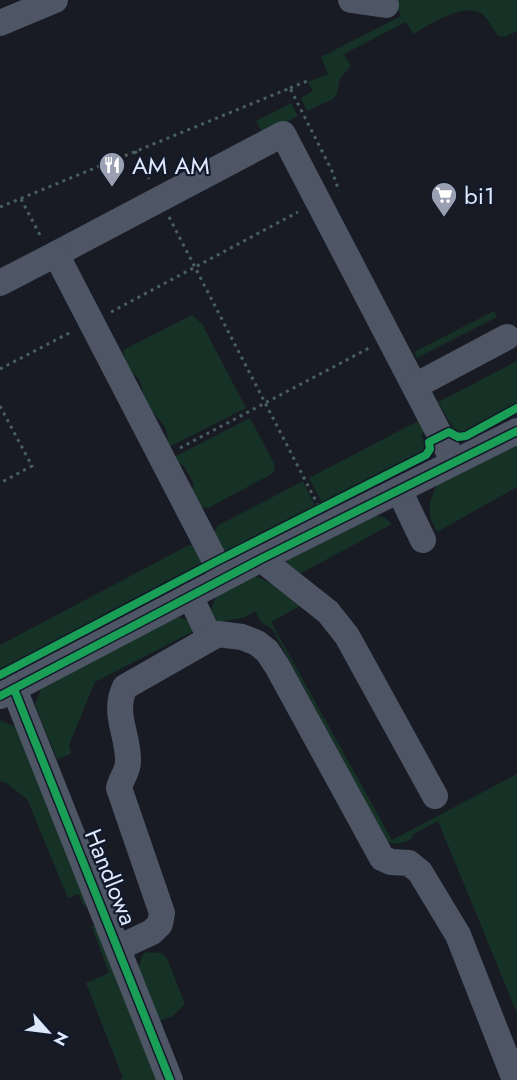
<svg xmlns="http://www.w3.org/2000/svg" width="517" height="1080" font-family="Jost,sans-serif">
<rect width="100%" height="100%" fill="#181b24"/>
<!-- green -->
<g fill="#163126">
<path d="M394,0H517V31L505,37L499,36C492,30 490,20 482,14C464,1 430,25 413,34L406,22L344,54L351,66L340,78L337,94L333,99L307,111L301,98L313,91L308,82L328,74L321,57L401,16Z"/>
<polygon points="291,103 298,116 263,134 256,121"/>
<polygon points="494,311 497,317 417,358 414,352"/>
<path d="M192,315L202,324L246,408L169,447C166,441 168,439 167,434C166,424 156,417 151,411C139,396 148,383 129,370L123,352L125,349Z"/>
<polygon points="517,361 517,403 464,432 460,434 456,433 438,402"/>
<polygon points="250,418 274,463 275,471 270,475 208,508 201,507 192,491 194,484 184,466 178,463 174,457"/>
<polygon points="416,422 420,422 427,431 421,434 426,446 424,451 322,502 309,478"/>
<polygon points="517,441 517,487 437,532 430,517 430,503 435,488 445,477"/>
<polygon points="303,481 315,506 225,552 214,532 217,526"/>
<polygon points="371,515 384,517 392,524 298,575 288,566 286,558"/>
<polygon points="189,545 195,545 203,562 0,670 0,645"/>
<path d="M254,575L276,586L302,605L271,622L392,840L517,774V1013L438,821L412,835L413,838C403,843 396,846 387,841L273,630L261,622L255,611L245,617L215,623L211,609L218,592Z"/>
<polygon points="179,617 186,620 196,630 95,682 69,745 71,754 57,759 35,705 40,691 48,681 170,619"/>
<polygon points="0,720 16,727 86,904 84,907 79,894 68,898 27,799 6,783 0,781"/>
<polygon points="91,925 98,928 158,1080 119,1080 123,1078 86,983 109,973"/>
<polygon points="147,952 162,953 167,958 185,1004 173,1016 159,1021 138,968 143,954"/>
</g>
<g fill="none" stroke-linecap="round" stroke-linejoin="round">
<!-- path -->
<g stroke="#495f60" stroke-width="3" stroke-dasharray="3 4.5" stroke-linecap="butt">
<polyline points="290,88 307,81"/>
<polyline points="135,151 149,179"/>
<polyline points="21,199 41,237"/>
<polyline points="0,207 290,88 332,171 339,191"/>
<polyline points="169,217 319,507"/>
<polyline points="111,312 298,212"/>
<polyline points="0,369 73,331"/>
<polyline points="0,406 32,466 0,483"/>
<polyline points="180,448 371,347"/>
</g>
<!-- minor -->
<g stroke="#4e5665" stroke-width="26">
<polyline points="351,0 386,5"/>
<polyline points="0,23 55,0"/>
<polyline points="56,254 283,134 454,462"/>
<polyline points="0,283 56,254 224,578"/>
<polyline points="415,386 507,337"/>
<polyline points="399,490 423,540"/>
<polyline points="261,559 328,612 347,636 435,796"/>
<polyline points="190,596 210,638"/>
<polyline points="14,689 170,1080"/>
<polyline points="0,696 261,559 517,431"/>
<path d="M118,948L152,932L160,924L162,913L119,788C121,779 128,771 128,762C129,735 112,714 125,687L218,634L242,637L257,643L267,651L277,666L382,858L391,862L409,863L420,872L458,935L515,1080"/>
</g>
<!-- cycleway casing -->
<g stroke="#12192a" stroke-width="11">
<g id="cycleway">
<polyline points="0,675 215,562 426,455 430,449 429,442 449,432 458,437 466,436 517,408"/>
<polyline points="14,689 170,1080"/>
<polyline points="0,696 261,559 517,431"/>
</g>
</g>
<!-- cycleway -->
<use href="#cycleway" stroke="#1a9f57" stroke-width="8"/>
</g>
<!-- icons -->
<defs>
<g id="restaurant-pin" transform="scale(1.35)"><path d="M0 17L-7.5 6A9.5 9.5 0 1 1 7.5 6Z" fill="#98a0b1" stroke="#12192a"/><path d="M-5-6h1v4h1v-4h1v4h1v-4h1v5L-1.5 .5V6h-2V.5L-5-1ZM5-6V6H3V1.5H1.5Q1.5-4 5-6Z" fill="#fff"/></g>
<g id="supermarket-pin" transform="scale(1.35)"><path d="M0 17L-7.5 6A9.5 9.5 0 1 1 7.5 6Z" fill="#98a0b1" stroke="#12192a"/><path d="M-6-5.5h2.5l.6 2H6L4.5 2H-2.5L-4.4-4H-6ZM-1.5 3.2a1.3 1.3 0 1 0 .1 0ZM3 3.2a1.3 1.3 0 1 0 .1 0Z" fill="#fff"/></g>
</defs>
<g fill-rule="evenodd">
<use href="#restaurant-pin" x="112" y="165"/>
<use href="#supermarket-pin" x="444" y="195"/>
</g>
<g text-anchor="middle" dominant-baseline="central" stroke-width="4.5" stroke-linejoin="round" paint-order="stroke">
<!-- poi labels -->
<g font-size="24" fill="#dde8fd" stroke="#12192a" text-anchor="start">
<text x="132" y="165">AM AM</text>
<text x="464" y="195">bi1</text>
</g>
<!-- street labels -->
<g font-size="24" fill="#dde8fd" stroke="#12192a">
<text transform="translate(111 877) rotate(68)">Handlowa</text>
</g>
</g>
<!-- north arrow -->
<g transform="translate(48 1032) rotate(118)" stroke="#12192a" stroke-width="4.5" paint-order="stroke">
<path d="M0-4.5L10 22L0 15L-10 22Z" fill="#dde8fd"/>
<text y="-9" font-size="16" font-weight="bold" text-anchor="middle" fill="#dde8fd">N</text>
</g>
</svg>
